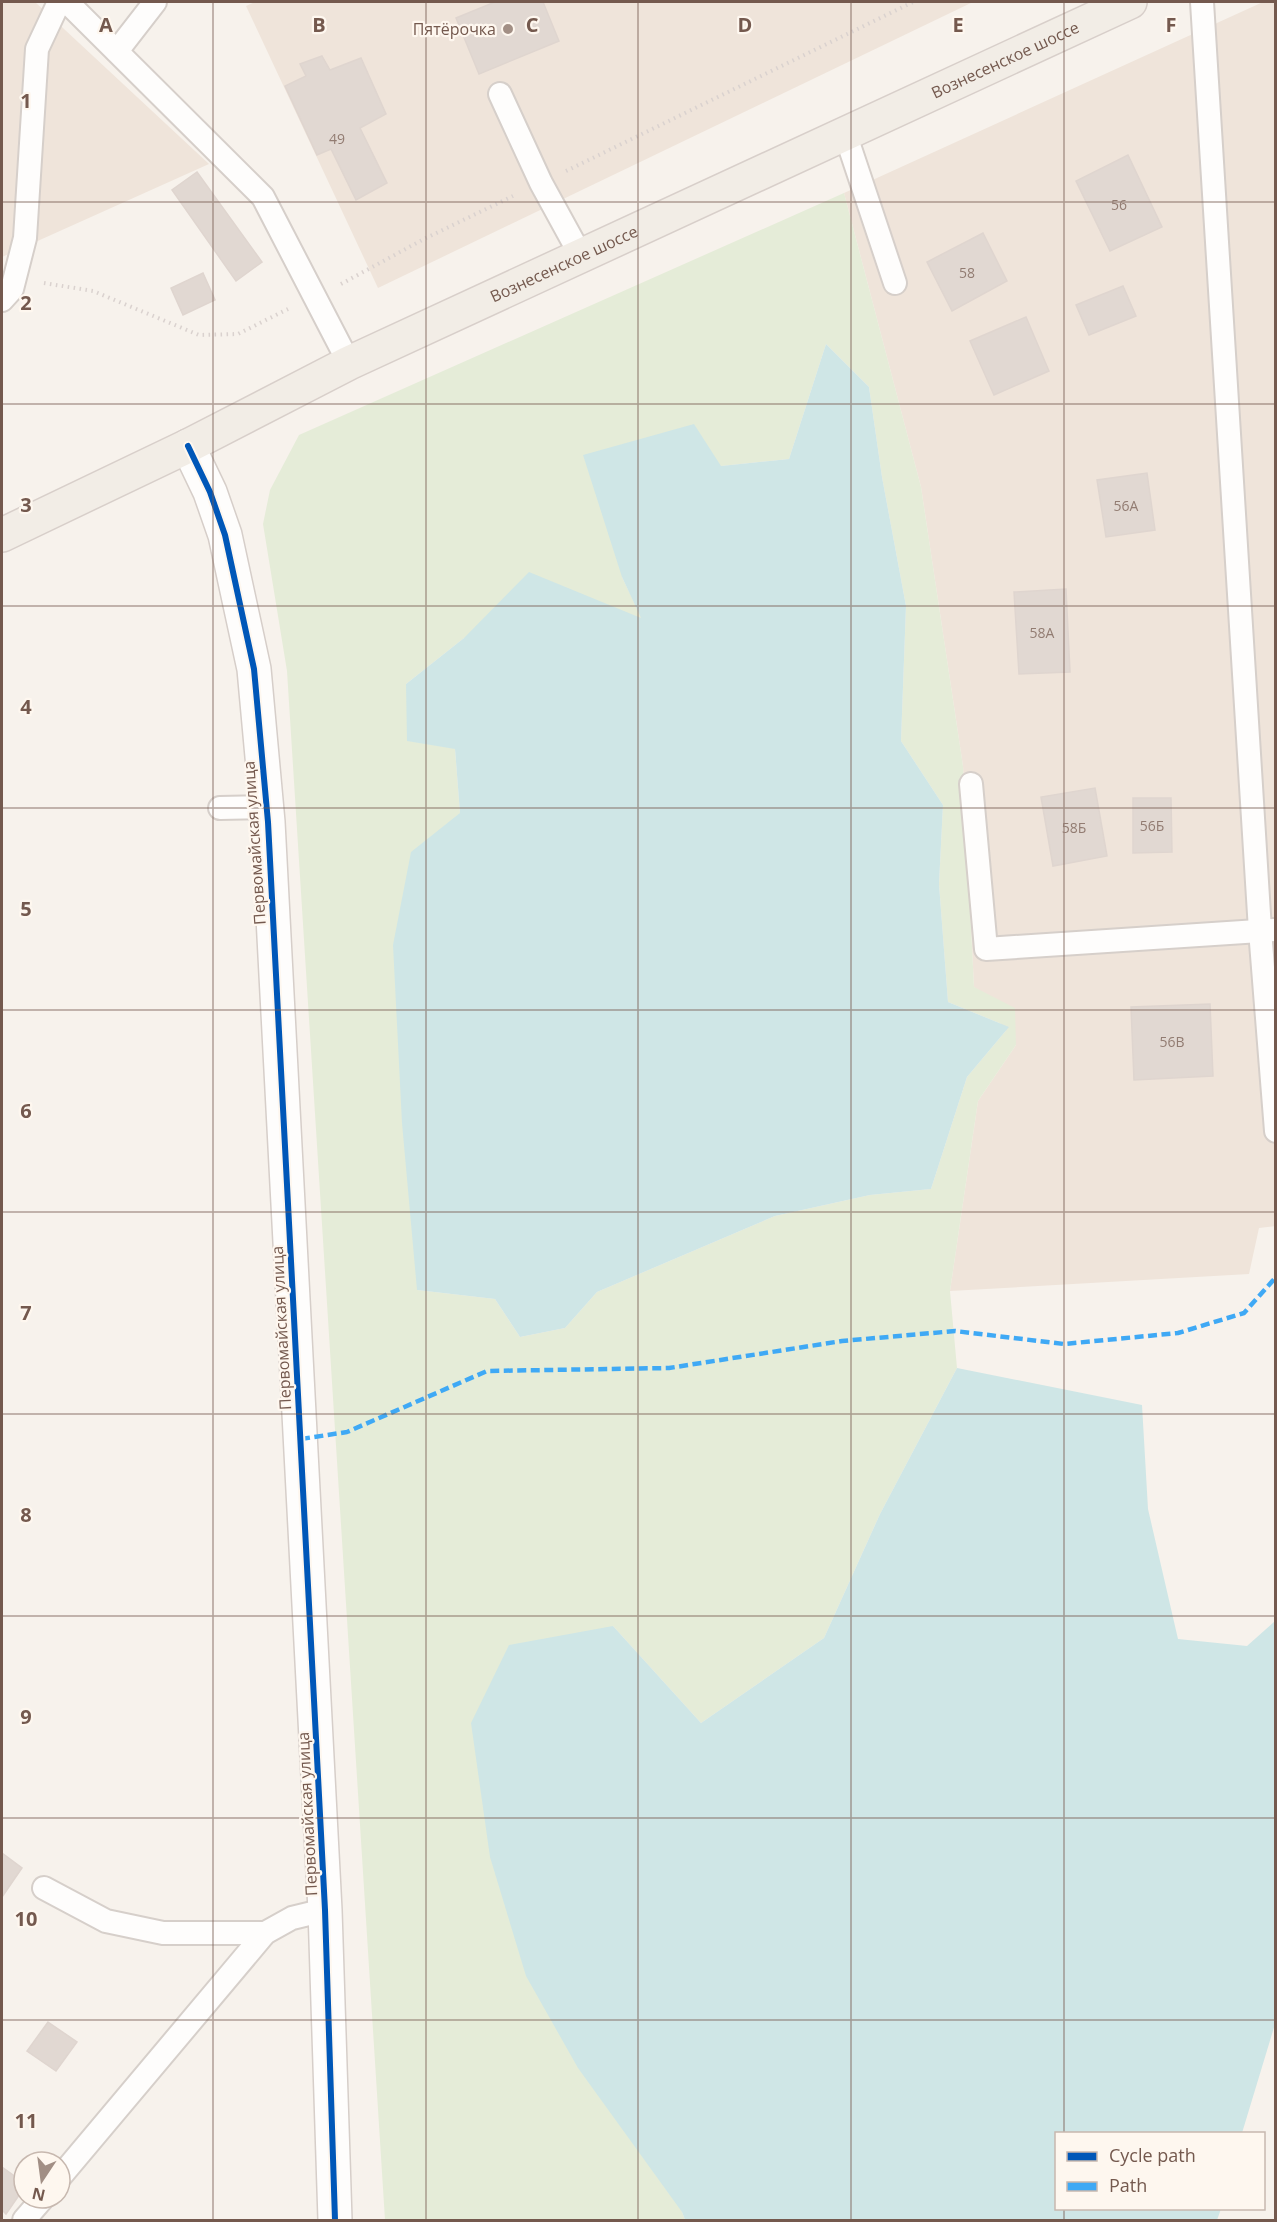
<svg xmlns="http://www.w3.org/2000/svg" width="1277" height="2222" font-family="'Open Sans',sans-serif">
<rect width="100%" height="100%" fill="#f7f2ec"/>
<!-- residential -->
<g fill="#efe4da">
<polygon points="2,2 35,2 209,164 2,257"/>
<polygon points="255,2 973,2 378,288 246,6"/>
<polygon points="1263,2 1275,2 1276,1226 1259,1228 1249,1274 950,1291 978,1101 1016,1045 974,987 963,766 921,487 844,193"/>
</g>
<!-- green -->
<path fill="#e5ecd8" fill-rule="evenodd" d="M844,193L921,487L963,766L974,987L1015,1008L1016,1045L978,1101L950,1291L957,1368L880,1514L824,1638L701,1723L613,1626L682,2212L685,2220H385L287,671L263,524L270,490L299,435ZM826,344L869,387L882,477L906,606L901,741L943,805L939,884L948,1002L1009,1027L967,1077L931,1189L870,1195L775,1216L597,1292L565,1328L520,1337L495,1299L417,1290L460,813L455,749L406,684L464,638L642,619L622,577L721,466L789,459Z"/>
<!-- water -->
<g fill="#cfe6e6">
<polygon points="826,344 869,387 882,477 906,606 901,741 943,805 939,884 948,1002 1009,1027 967,1077 931,1189 870,1195 775,1216 597,1292 565,1328 520,1337 495,1299 417,1290 402,1123 393,945 411,852 460,813 455,749 407,741 406,684 464,638 529,572 641,618 622,577 583,455 694,424 721,466 789,459"/>
<polygon points="957,1368 1142,1405 1148,1509 1178,1639 1247,1646 1275,1621 1275,2024 1242,2133 1056,2134 1056,2208 1221,2209 1217,2220 685,2220 682,2212 578,2068 526,1976 490,1857 471,1723 509,1645 613,1626 701,1723 824,1638 880,1514"/>
</g>
<!-- building -->
<g fill="#e1d8d2" stroke="#dfd5cf" stroke-width="1.5">
<polygon points="495,2 543,2 559,41 479,74 456,18"/>
<polygon points="322,56 330,70 361,58 386,114 360,128 387,183 356,200 331,149 317,155 285,86 306,76 300,64"/>
<polygon points="1128,155 1162,227 1110,251 1076,181"/>
<polygon points="197,172 262,262 236,281 172,190"/>
<polygon points="983,233 1007,281 952,311 927,262"/>
<polygon points="203,273 215,300 183,315 171,288"/>
<polygon points="1123,286 1136,316 1089,335 1076,305"/>
<polygon points="1026,317 1049,371 994,395 970,341"/>
<polygon points="1147,473 1155,530 1106,537 1097,480"/>
<polygon points="1066,589 1070,672 1019,674 1014,592"/>
<polygon points="1095,788 1107,856 1053,866 1041,797"/>
<polygon points="1133,798 1171,798 1172,852 1133,853"/>
<polygon points="1210,1004 1213,1076 1134,1080 1131,1007"/>
<polygon points="2,1853 22,1868 2,1897"/>
<polygon points="48,2022 77,2042 56,2071 27,2051"/>
<polygon points="2,2167 24,2183 24,2188 6,2214 2,2210"/>
</g>
<g fill="none" stroke-linecap="round" stroke-linejoin="round">
<!-- lane casing -->
<g stroke="#d6cfca" stroke-width="26">
<g id="lane">
<polyline points="67,2 263,197 349,363"/>
<polyline points="1202,2 1260,930 1276,1131"/>
<polyline points="117,51 155,2"/>
<polyline points="500,94 541,183 581,256"/>
<polyline points="845,133 895,283"/>
<polyline points="2,300 12,289 25,238 37,49 59,2"/>
<polyline points="971,784 986,949 1274,930"/>
<polyline points="220,808 266,807"/>
<polyline points="44,1888 106,1921 163,1933 265,1933"/>
<polyline points="60,2177 265,1933 292,1918 325,1910"/>
<polyline points="24,2220 43,2198"/>
</g>
</g>
<!-- secondary casing -->
<g stroke="#d6cec9" stroke-width="36">
<polyline id="secondary" points="188,446 210,492 225,535 254,669 268,822 325,1910 335,2220"/>
</g>
<!-- primary casing -->
<g stroke="#d8cfca" stroke-width="36">
<g id="primary">
<path id="s1" d="M2,535L188,446L349,363L1130,2"/>
</g>
</g>
<!-- path -->
<g stroke="#dad2cf" stroke-width="4" stroke-dasharray="1.5 4.5" stroke-linecap="butt">
<polyline points="566,171 913,2"/>
<polyline points="44,283 93,291 199,335 238,334 288,309"/>
<polyline points="341,284 424,239 513,196"/>
</g>
<!-- lane -->
<use href="#lane" stroke="#fefdfc" stroke-width="22"/>
<!-- secondary -->
<use href="#secondary" stroke="#fefdfc" stroke-width="33"/>
<!-- primary -->
<use href="#primary" stroke="#f2ede6" stroke-width="33"/>
<!-- quiet -->
<polyline stroke="#3fa9f5" stroke-width="4.5" stroke-dasharray="9 4.5" stroke-linecap="butt" points="301,1439 347,1432 487,1371 669,1368 842,1341 955,1331 1064,1344 1178,1333 1244,1313 1276,1277"/>
<!-- cycleway casing -->
<g stroke="#fef7ef" stroke-width="10">
<polyline id="cycleway" points="188,446 210,492 225,535 254,669 268,822 325,1910 335,2220"/>
</g>
<!-- cycleway -->
<use href="#cycleway" stroke="#0057b8" stroke-width="6"/>
</g>
<!-- grid -->
<path fill="none" stroke="#74594e" stroke-width="1.5" stroke-opacity="0.55" d="M213,2V2220M426,2V2220M638,2V2220M851,2V2220M1064,2V2134M2,202H1276M2,404H1276M2,606H1276M2,808H1276M2,1010H1276M2,1212H1276M2,1414H1276M2,1616H1276M2,1818H1276M2,2020H1276M1064,2208V2220"/>
<!-- markers -->
<circle fill="#a28f85" stroke="#fef7ef" stroke-width="2" cx="508" cy="29" r="6"/>
<g text-anchor="middle" dominant-baseline="central" stroke-width="4.5" stroke-linejoin="round" paint-order="stroke">
<!-- number labels -->
<g font-size="14" fill="#927c72">
<text x="337" y="138">49</text>
<text x="1119" y="204">56</text>
<text x="967" y="272">58</text>
<text x="1126" y="505">56А</text>
<text x="1042" y="632">58А</text>
<text x="1152" y="825">56Б</text>
<text x="1074" y="827">58Б</text>
<text x="1172" y="1041">56В</text>
</g>
<!-- poi labels -->
<g font-size="16" fill="#74594e" stroke="#fef7ef" text-anchor="end">
<text x="496" y="29">Пятёрочка</text>
</g>
<!-- street labels -->
<g font-size="16" fill="#74594e" stroke="#fef7ef">
<text stroke="none"><textPath href="#s1" startOffset="1110">Вознесенское шоссе</textPath></text>
<text stroke="none"><textPath href="#s1" startOffset="624">Вознесенское шоссе</textPath></text>
<text transform="translate(254 843) rotate(-94)">Первомайская улица</text>
<text transform="translate(281 1328) rotate(-93)">Первомайская улица</text>
<text transform="translate(307 1814) rotate(-93)">Первомайская улица</text>
</g>
</g>
<g font-size="20" text-anchor="middle" font-weight="bold" fill="#74594e" stroke="#fef7ef" stroke-width="4.5" stroke-linejoin="round" paint-order="stroke">
<text x="106" y="32">A</text>
<text x="319" y="32">B</text>
<text x="532" y="32">C</text>
<text x="745" y="32">D</text>
<text x="958" y="32">E</text>
<text x="1171" y="32">F</text>
<text x="26" y="108">1</text>
<text x="26" y="310">2</text>
<text x="26" y="512">3</text>
<text x="26" y="714">4</text>
<text x="26" y="916">5</text>
<text x="26" y="1118">6</text>
<text x="26" y="1320">7</text>
<text x="26" y="1522">8</text>
<text x="26" y="1724">9</text>
<text x="26" y="1926">10</text>
<text x="26" y="2128">11</text>
</g>
<!-- border -->
<rect width="1277" height="2222" fill="none" stroke="#74594e" stroke-width="6"/>
<!-- legend -->
<rect x="1055" y="2132" width="210" height="78" fill="#fef7ef" stroke="#c7b8af" stroke-width="1.5"/>
<rect x="1067" y="2152" width="30" height="9" fill="#0057b8" stroke="#c7b8af" stroke-width="1.5"/>
<text x="1109" y="2162" font-size="18" fill="#74594e">Cycle path</text>
<rect x="1067" y="2182" width="30" height="9" fill="#3fa9f5" stroke="#c7b8af" stroke-width="1.5"/>
<text x="1109" y="2192" font-size="18" fill="#74594e">Path</text>
<!-- north arrow -->
<g transform="translate(42 2180) rotate(193)"><circle r="28" fill="#fef7ef" stroke="#c7b8af" stroke-width="1.5"/>
<path d="M0-4.5L10 22L0 15L-10 22Z" fill="#a28f85"/>
<text y="-9" font-size="16" font-weight="bold" text-anchor="middle" fill="#74594e">N</text>
</g>
</svg>
